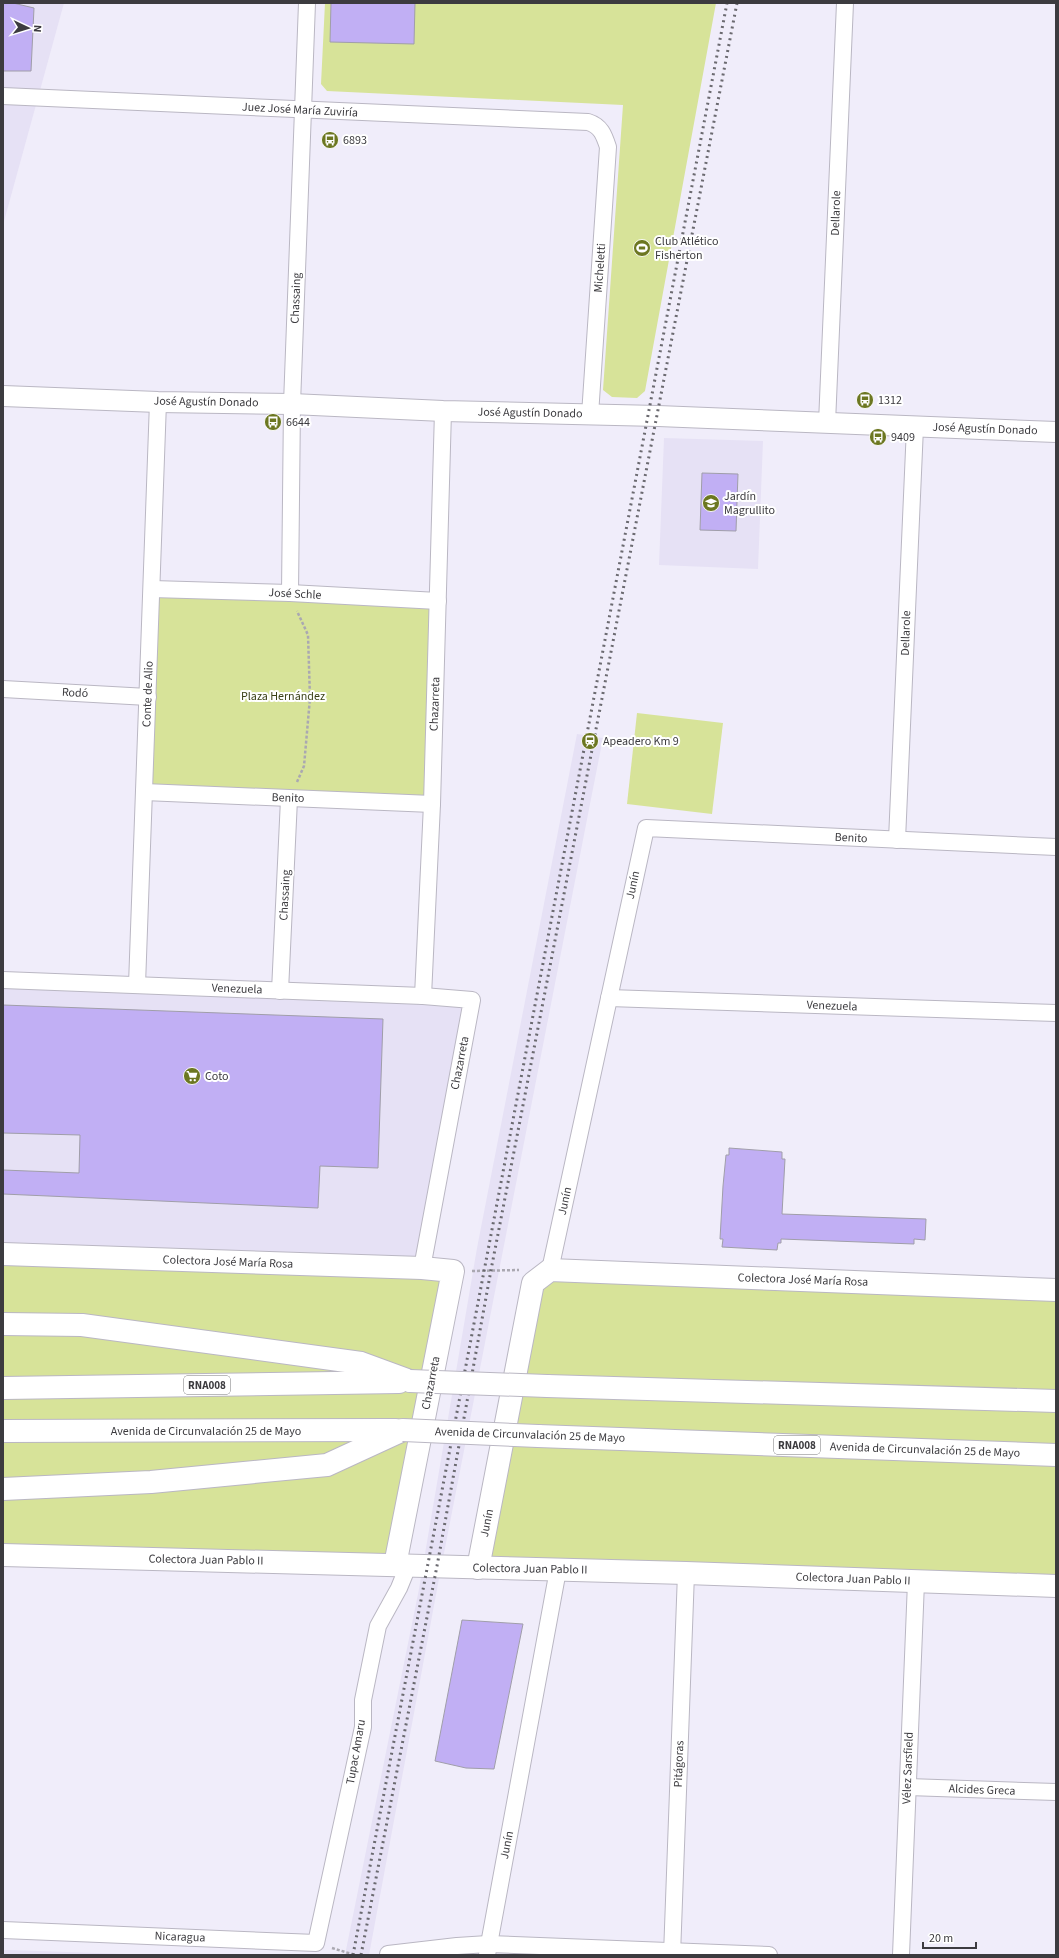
<svg xmlns="http://www.w3.org/2000/svg" width="1059" height="1958" font-family="'Source Sans 3',sans-serif">
<rect width="100%" height="100%" fill="#f0edfa"/>
<!-- built -->
<g fill="#e6e1f5">
<polygon points="3,3 64,3 3,225"/>
<polygon points="664,438 763,441 758,569 659,565"/>
<polygon points="577,734 603,738 590,804 438,1584 369,1955 345,1955 419,1589 477,1248"/>
<polygon points="3,980 472,1000 422,1268 3,1254"/>
<polygon points="3,1950 9,1950 155,1955 3,1955"/>
</g>
<!-- green -->
<g fill="#d7e399">
<polygon points="325,3 716,3 645,391 637,398 612,397 603,390 623,105 327,91 321,84"/>
<polygon points="152,589 438,601 432,804 144,792"/>
<polygon points="637,713 723,723 712,814 627,804"/>
<polygon points="3,1254 453,1271 395,1565 3,1555"/>
<polygon points="550,1270 1056,1290 1056,1586 478,1568 533,1283"/>
</g>
<!-- building -->
<g fill="#c1aff4" stroke="#a09ea9">
<polygon points="3,3 13,3 34,8 31,71 3,71"/>
<polygon points="331,3 415,3 414,44 330,42"/>
<polygon points="702,473 738,474 736,531 700,530"/>
<polygon points="3,1005 383,1019 378,1168 320,1166 318,1208 3,1194 3,1170 79,1173 80,1135 3,1133"/>
<polygon points="729,1148 782,1152 782,1159 785,1159 782,1214 926,1219 925,1240 914,1239 914,1244 781,1239 781,1243 778,1243 777,1250 722,1247 723,1239 720,1239 723,1186 726,1155 729,1155"/>
<polygon points="462,1620 523,1624 494,1769 466,1768 435,1761"/>
</g>
<g fill="none" stroke-linecap="round" stroke-linejoin="round">
<!-- minor casing -->
<g stroke="#bab7c3" stroke-width="18">
<g id="minor">
<path d="M3,96L588,122C601,126 604,135 608,147L590,415"/>
<polyline points="827,423 845,3"/>
<polyline points="152,589 290,593 438,601"/>
<polyline points="290,593 292,404 307,3"/>
<polyline points="3,689 148,697"/>
<polyline points="144,792 432,804"/>
<polyline points="897,840 915,427"/>
<polyline points="3,980 423,996 472,1000 422,1268"/>
<polyline points="137,985 158,402"/>
<polyline points="280,991 289,799"/>
<polyline points="423,996 432,804 443,411"/>
<polyline points="609,998 1056,1013"/>
<polyline points="550,1270 646,828 1056,847"/>
<polyline points="908,1787 1056,1792"/>
<polyline points="3,1930 316,1943 363,1727 363,1700 378,1626 399,1588 408,1566"/>
<polyline points="388,1954 457,1946 488,1944 769,1955"/>
<polyline points="487,1955 558,1570"/>
<polyline points="672,1955 686,1573"/>
<polyline points="901,1955 916,1582"/>
</g>
</g>
<!-- tertiary casing -->
<g stroke="#bab7c3" stroke-width="22">
<polyline id="tertiary" points="3,396 158,402 292,404 443,411 658,416 1056,432"/>
</g>
<!-- secondary casing -->
<g stroke="#bab7c3" stroke-width="24">
<g id="secondary">
<polyline points="3,1254 422,1268 453,1271 395,1565"/>
<polyline points="3,1555 686,1573 1056,1586"/>
<polyline points="478,1568 533,1283 550,1270 1056,1290"/>
</g>
</g>
<!-- motorway casing -->
<g stroke="#bab7c3" stroke-width="24">
<g id="motorway">
<polyline points="3,1324 82,1325 361,1363 410,1381"/>
<polyline points="547,1386 1056,1401"/>
<polyline points="3,1388 399,1382"/>
<polyline points="3,1431 396,1430"/>
<polyline points="538,1436 1056,1455"/>
<polyline points="3,1489 151,1482 327,1465 403,1430"/>
</g>
</g>
<!-- path -->
<g stroke="#aaa8b1" stroke-width="2.5" stroke-dasharray="3 2" stroke-linecap="butt">
<polyline points="297,782 304,766 310,698 308,635 297,611"/>
<polyline points="472,1271 519,1270"/>
<polyline points="332,1948 355,1955"/>
</g>
<!-- minor -->
<use href="#minor" stroke="#fff" stroke-width="16"/>
<!-- tertiary -->
<use href="#tertiary" stroke="#fff" stroke-width="20"/>
<!-- secondary -->
<use href="#secondary" stroke="#fff" stroke-width="22"/>
<!-- motorway -->
<use href="#motorway" stroke="#fff" stroke-width="22"/>
<!-- rail -->
<g stroke="#6b6a70" stroke-width="3" stroke-dasharray="2 4" stroke-linecap="butt">
<polyline points="353,1955 727,3"/>
<polyline points="361,1955 437,1566 491,1270 737,3"/>
</g>
<!-- motorway-bridge casing -->
<g stroke="#bab7c3" stroke-width="24" stroke-linecap="butt">
<g id="motorway-bridge">
<polyline points="410,1381 547,1386"/>
<polyline points="403,1430 538,1436"/>
</g>
</g>
<!-- motorway-bridge -->
<use href="#motorway-bridge" stroke="#fff" stroke-width="22"/>
</g>
<!-- icons -->
<defs>
<g id="bus-disc" transform="scale(0.9)"><circle r="9.5" fill="#6c7721" stroke="#fff"/><path d="M-5-6H5V4H4V6H2V4H-2V6H-4V4H-5ZM-3.5-4V0h7V-4ZM-3.5 1.2v1.5H-2V1.2ZM2 1.2v1.5H3.5V1.2Z" fill="#fff"/></g>
<g id="stadium-disc" transform="scale(0.9)"><circle r="9.5" fill="#6c7721" stroke="#fff"/><path d="M0-5a6.5 5 0 1 0 0 10a6.5 5 0 1 0 0-10ZM-3.5-1.8h7v3.6h-7Z" fill="#fff"/></g>
<g id="school-disc" transform="scale(0.9)"><circle r="9.5" fill="#6c7721" stroke="#fff"/><path d="M0-5L7-2L0 1L-7-2ZM-4 1L0 2.5L4 1V4Q0 6-4 4Z" fill="#fff"/></g>
<g id="station-disc" transform="scale(0.9)"><circle r="9.5" fill="#6c7721" stroke="#fff"/><path d="M-3-6H3Q5-6 5-4V2Q5 4 3 4L4.5 6H3L1.5 4h-3L-3 6H-4.5L-3 4Q-5 4-5 2V-4Q-5-6-3-6ZM-3.5-4v3h7v-3ZM-3.5 1v1.5H-2V1ZM2 1v1.5H3.5V1Z" fill="#fff"/></g>
<g id="supermarket-disc" transform="scale(0.9)"><circle r="9.5" fill="#6c7721" stroke="#fff"/><path d="M-6-5.5h2.5l.6 2H6L4.5 2H-2.5L-4.4-4H-6ZM-1.5 3.2a1.3 1.3 0 1 0 .1 0ZM3 3.2a1.3 1.3 0 1 0 .1 0Z" fill="#fff"/></g>
</defs>
<g fill-rule="evenodd">
<use href="#bus-disc" x="330" y="140"/>
<use href="#stadium-disc" x="642" y="248"/>
<use href="#bus-disc" x="865" y="400"/>
<use href="#bus-disc" x="273" y="422"/>
<use href="#bus-disc" x="878" y="437"/>
<use href="#school-disc" x="711" y="503"/>
<use href="#station-disc" x="590" y="741"/>
<use href="#supermarket-disc" x="192" y="1076"/>
</g>
<g text-anchor="middle" dominant-baseline="central" stroke-width="4" stroke-linejoin="round" paint-order="stroke">
<!-- shield labels -->
<g fill="#fff" stroke="#767679" stroke-width="1">
<rect x="184" y="1376" width="46" height="18" rx="3"/>
<rect x="774" y="1436" width="46" height="18" rx="3"/>
</g>
<g font-size="11" font-weight="bold" fill="#3c3b3f">
<text x="207" y="1385">RNA008</text>
<text x="797" y="1445">RNA008</text>
</g>
<!-- street labels -->
<g font-size="12" fill="#3c3b3f" stroke="#fff">
<text transform="translate(300 110) rotate(3)">Juez José María Zuviría</text>
<text transform="translate(836 213) rotate(-88)">Dellarole</text>
<text transform="translate(600 268) rotate(-86)">Micheletti</text>
<text transform="translate(296 298) rotate(-88)">Chassaing</text>
<text transform="translate(206 402) rotate(1)">José Agustín Donado</text>
<text transform="translate(530 413) rotate(1)">José Agustín Donado</text>
<text transform="translate(985 429) rotate(2)">José Agustín Donado</text>
<text transform="translate(295 594) rotate(3)">José Schle</text>
<text transform="translate(906 633) rotate(-88)">Dellarole</text>
<text transform="translate(75 693) rotate(3)">Rodó</text>
<text transform="translate(148 694) rotate(-88)">Conte de Alio</text>
<text transform="translate(435 704) rotate(-88)">Chazarreta</text>
<text transform="translate(288 798) rotate(2)">Benito</text>
<text transform="translate(851 838) rotate(3)">Benito</text>
<text transform="translate(633 885) rotate(-78)">Junín</text>
<text transform="translate(285 895) rotate(-87)">Chassaing</text>
<text transform="translate(237 989) rotate(2)">Venezuela</text>
<text transform="translate(832 1006) rotate(2)">Venezuela</text>
<text transform="translate(460 1063) rotate(-79)">Chazarreta</text>
<text transform="translate(565 1201) rotate(-78)">Junín</text>
<text transform="translate(228 1262) rotate(2)">Colectora José María Rosa</text>
<text transform="translate(803 1280) rotate(2)">Colectora José María Rosa</text>
<text transform="translate(431 1383) rotate(-79)">Chazarreta</text>
<text x="206" y="1431">Avenida de Circunvalación 25 de Mayo</text>
<text transform="translate(530 1435) rotate(2)">Avenida de Circunvalación 25 de Mayo</text>
<text transform="translate(925 1450) rotate(2)">Avenida de Circunvalación 25 de Mayo</text>
<text transform="translate(487 1523) rotate(-79)">Junín</text>
<text transform="translate(206 1560) rotate(1)">Colectora Juan Pablo II</text>
<text transform="translate(530 1569) rotate(1)">Colectora Juan Pablo II</text>
<text transform="translate(853 1579) rotate(2)">Colectora Juan Pablo II</text>
<text transform="translate(356 1752) rotate(-80)">Tupac Amaru</text>
<text transform="translate(679 1764) rotate(-88)">Pitágoras</text>
<text transform="translate(908 1768) rotate(-88)">Vélez Sarsfield</text>
<text transform="translate(982 1790) rotate(2)">Alcides Greca</text>
<text transform="translate(507 1845) rotate(-79)">Junín</text>
<text transform="translate(180 1937) rotate(2)">Nicaragua</text>
</g>
<!-- poi labels -->
<g font-size="12" fill="#3c3b3f" stroke="#fff" text-anchor="start">
<text x="343" y="140">6893</text>
<text x="655" y="241">Club Atlético<tspan x="655" dy="14">Fisherton</tspan></text>
<text x="878" y="400">1312</text>
<text x="286" y="422">6644</text>
<text x="891" y="437">9409</text>
<text x="724" y="496">Jardín<tspan x="724" dy="14">Magrullito</tspan></text>
<text x="603" y="741">Apeadero Km 9</text>
<text x="205" y="1076">Coto</text>
</g>
<!-- park labels -->
<g font-size="12" fill="#3b4118" stroke="#fff">
<text x="283" y="696">Plaza Hernández</text>
</g>
</g>
<!-- border -->
<rect width="1059" height="1958" fill="none" stroke="#3c3b3f" stroke-width="8"/>
<!-- north arrow -->
<g transform="translate(28 28) rotate(94)" stroke="#ffffff" stroke-width="3" paint-order="stroke">
<path d="M0-3L7 15L0 10L-7 15Z" fill="#3c3b3f"/>
<text y="-6" font-size="11" font-weight="bold" text-anchor="middle" fill="#3c3b3f">N</text>
</g>
<!-- scale -->
<path d="M923 1942v6h53v-6" fill="none" stroke="#3c3b3f" stroke-width="2"/>
<text x="929" y="1942" font-size="12" fill="#3c3b3f" stroke="#ffffff" stroke-width="3" paint-order="stroke">20 m</text>
</svg>
